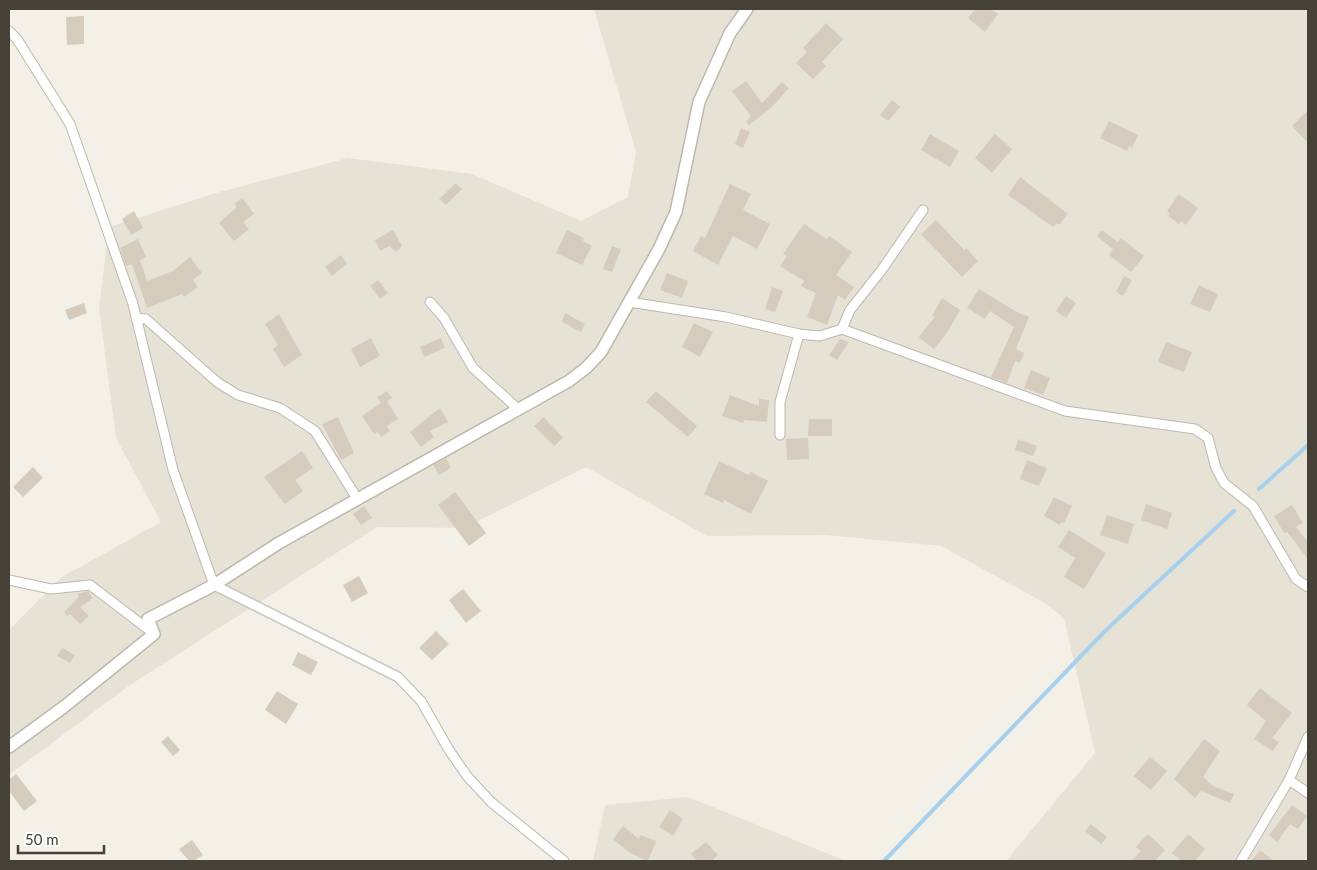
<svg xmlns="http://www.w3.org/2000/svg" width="1317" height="870" font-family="Lato,sans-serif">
<rect width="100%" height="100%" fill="#f3f0e8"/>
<!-- residential -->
<g fill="#e7e2d6">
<polygon points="594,9 1308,9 1308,861 1006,861 1095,753 1064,618 1043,602 941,546 826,535 707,536 586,467 464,528 377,527 130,685 9,775 9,630 62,577 161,522 116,438 99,308 109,227 216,193 348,158 472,174 581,221 628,197 636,152"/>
<polygon points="688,797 846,861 593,861 605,805"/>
</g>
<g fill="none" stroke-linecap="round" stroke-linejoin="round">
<!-- stream -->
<g stroke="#a7cfee" stroke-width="4">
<polyline points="1259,489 1308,445"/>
<polyline points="884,861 1104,632 1234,511"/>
</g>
</g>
<!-- building -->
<g fill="#d5ccbe">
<polygon points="975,9 990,9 998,14 985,32 968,18"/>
<polygon points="84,16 84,44 67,45 66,17"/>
<polygon points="826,23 843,39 822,62 826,66 813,79 796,63 807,52 803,48"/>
<polygon points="746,81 762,103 782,82 789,88 771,108 749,125 746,122 751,116 732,91"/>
<polygon points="892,100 900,107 888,121 880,115"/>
<polygon points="1308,110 1308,143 1292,126"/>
<polygon points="1109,121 1138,135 1132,148 1129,146 1127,151 1100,138"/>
<polygon points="741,128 750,132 743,148 735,144"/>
<polygon points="930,134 959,151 950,167 921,150"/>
<polygon points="995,134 1012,149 992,173 975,158"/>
<polygon points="1020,177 1068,214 1059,225 1057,223 1053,227 1008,195"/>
<polygon points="456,183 462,189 446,205 439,199"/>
<polygon points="730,184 751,194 743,210 770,224 757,249 733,236 718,265 693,251 701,236 705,238"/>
<polygon points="1179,194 1198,208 1186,225 1181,221 1179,224 1168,216 1170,214 1167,211"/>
<polygon points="242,198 254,214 243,222 249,229 234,241 219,223 237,207 234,204"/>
<polygon points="134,211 143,228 131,235 122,219"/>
<polygon points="936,220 964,250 966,248 978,261 962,277 921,234"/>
<polygon points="804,224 827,239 829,236 852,252 836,275 854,287 845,300 838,295 827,325 807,317 816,293 801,286 804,281 780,266 787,256 783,254"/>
<polygon points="393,230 402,246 396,252 389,246 380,251 375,240"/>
<polygon points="567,230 584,238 583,241 592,246 582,265 556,253"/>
<polygon points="1102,230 1118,242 1121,238 1144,256 1131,272 1109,255 1113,249 1097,236"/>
<polygon points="138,239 146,257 140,260 147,281 173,271 190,257 202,273 193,280 198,287 184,297 182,294 147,308 132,264 126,266 120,248"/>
<polygon points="612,246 621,249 612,272 603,269"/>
<polygon points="341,255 347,264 332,276 325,267"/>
<polygon points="667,273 688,281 682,298 660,290"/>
<polygon points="1124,276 1132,280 1123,296 1116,292"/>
<polygon points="378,280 388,293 380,299 370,286"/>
<polygon points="1199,285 1218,294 1210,312 1190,304"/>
<polygon points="772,287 783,291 775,312 765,309"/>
<polygon points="979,289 1015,311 1029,317 1016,349 1024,353 1020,363 1015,361 1007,383 991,377 1014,327 990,311 985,319 967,308"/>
<polygon points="1066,296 1076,303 1066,318 1056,311"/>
<polygon points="942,298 960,310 948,331 934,349 919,337 935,317 932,316"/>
<polygon points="84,303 87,313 69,320 65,310"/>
<polygon points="565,313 585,324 581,332 562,322"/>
<polygon points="279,314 302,355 284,367 273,349 278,345 265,324"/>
<polygon points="694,323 713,332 700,357 682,347"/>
<polygon points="371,338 380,356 360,367 351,349"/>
<polygon points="441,338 445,348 424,357 420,347"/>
<polygon points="840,339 849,342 837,360 829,355"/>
<polygon points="1166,342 1192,352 1184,372 1158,362"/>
<polygon points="1031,370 1050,378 1043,395 1024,388"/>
<polygon points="387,391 392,398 387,401 398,419 387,426 390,431 381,437 378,432 374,434 362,416 381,403 377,397"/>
<polygon points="656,391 697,426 688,437 646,402"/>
<polygon points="730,395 759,406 759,399 769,400 767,422 744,420 743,423 722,416"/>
<polygon points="440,408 448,422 430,431 434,437 421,447 410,432"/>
<polygon points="338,417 354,453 341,460 322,424"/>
<polygon points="544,417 563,438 554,446 534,426"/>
<polygon points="809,419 832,419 832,436 808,436"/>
<polygon points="808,438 809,459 787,460 786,439"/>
<polygon points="1018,439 1037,446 1033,456 1015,450"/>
<polygon points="302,451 313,468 295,480 303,491 285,504 264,477"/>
<polygon points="446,458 451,468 439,475 433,465"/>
<polygon points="1027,460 1047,468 1039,486 1020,479"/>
<polygon points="719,461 749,475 751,472 768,481 751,514 724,500 723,503 704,494"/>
<polygon points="33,467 43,478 23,497 13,487"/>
<polygon points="455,492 486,533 469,546 438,505"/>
<polygon points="1054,497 1072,506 1064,523 1061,522 1060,525 1044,516"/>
<polygon points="1146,504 1172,513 1167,529 1141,520"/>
<polygon points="1292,505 1303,523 1296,527 1308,542 1308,559 1287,532 1284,533 1274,516"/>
<polygon points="364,506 372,518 361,525 353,514"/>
<polygon points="1107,515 1134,524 1128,544 1100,535"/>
<polygon points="1069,530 1106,553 1084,589 1064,577 1075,558 1058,547"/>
<polygon points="359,576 368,593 352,602 343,585"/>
<polygon points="463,589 481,611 466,623 449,600"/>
<polygon points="88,591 93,598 80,607 89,616 80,624 70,614 67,616 64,612 79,597 77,594"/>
<polygon points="436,631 449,644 432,660 419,648"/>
<polygon points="62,648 75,655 70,663 57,656"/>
<polygon points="298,652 318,662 311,675 292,665"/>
<polygon points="1260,688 1292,713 1272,738 1279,742 1273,751 1254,739 1266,721 1247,705"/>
<polygon points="277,691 298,704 286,724 265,710"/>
<polygon points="168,736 180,750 173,756 161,742"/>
<polygon points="1204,739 1220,751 1203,777 1213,786 1234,794 1230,803 1201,791 1195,798 1174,779"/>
<polygon points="1150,757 1167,771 1151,790 1134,776"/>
<polygon points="16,774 37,801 24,811 9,791 9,780"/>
<polygon points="1292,805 1307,816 1298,829 1290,824 1277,842 1269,835"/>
<polygon points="670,810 683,819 673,836 659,827"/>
<polygon points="1091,824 1107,837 1101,844 1085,831"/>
<polygon points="623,826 639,839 640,835 656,841 648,861 630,853 613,839"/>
<polygon points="1148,834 1165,850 1155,861 1131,861 1141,851 1136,847"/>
<polygon points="1188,834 1205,849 1195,861 1182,861 1172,853"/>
<polygon points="192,840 203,855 194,861 189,861 179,849"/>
<polygon points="706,842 718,855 711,861 697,861 691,854"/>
<polygon points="1260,850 1274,861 1251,861"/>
</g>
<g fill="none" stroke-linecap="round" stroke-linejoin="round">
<!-- minor casing -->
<g stroke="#beb8ab" stroke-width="11">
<g id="minor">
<polyline points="9,31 17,39 70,124 133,304 173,470 214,585 398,677 421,701 449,750 467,776 491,802 564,861"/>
<polyline points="923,210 881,271 850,310 842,329 1065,411 1195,429 1208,438 1216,468 1224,483 1253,506 1296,579 1308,587"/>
<polyline points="430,302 444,318 473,368 518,409"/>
<polyline points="629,302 726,317 799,334 820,336 842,329"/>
<polyline points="136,318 146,319 217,382 238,395 280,408 315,431 358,500"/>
<polyline points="780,435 780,402 799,334"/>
<polyline points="9,580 51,589 90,585 153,633"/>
<polyline points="1289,780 1308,793"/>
<polyline points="1241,861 1289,780 1308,737"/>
</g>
</g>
<!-- tertiary casing -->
<g stroke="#beb8ab" stroke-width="14">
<polyline id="tertiary" points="9,747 65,706 154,634 148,619 214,585 279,543 569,381 586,368 601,352 659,249 676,212 699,102 730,33 747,9"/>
</g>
<!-- minor -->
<use href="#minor" stroke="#fff" stroke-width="9"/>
<!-- tertiary -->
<use href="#tertiary" stroke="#fff" stroke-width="11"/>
</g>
<!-- border -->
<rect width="1317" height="870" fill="none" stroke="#464137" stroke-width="20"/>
<!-- scale -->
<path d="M18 845v8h86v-8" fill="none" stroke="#464137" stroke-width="2.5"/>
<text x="25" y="845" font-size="15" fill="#464137" stroke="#ffffff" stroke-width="4" paint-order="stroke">50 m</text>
</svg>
